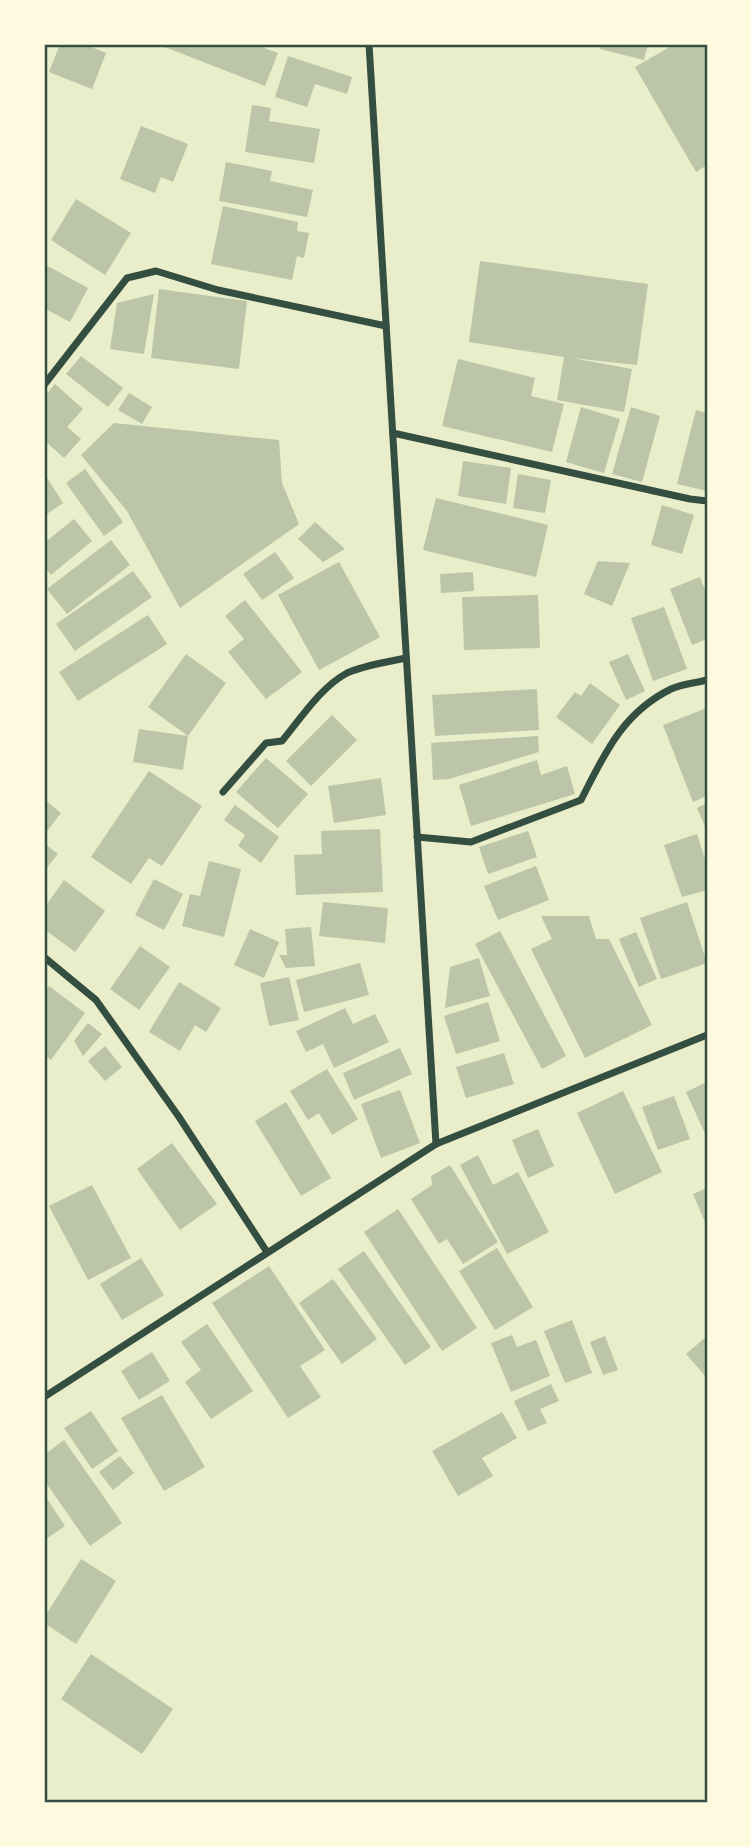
<svg xmlns="http://www.w3.org/2000/svg" width="751" height="1847" font-family="'Sofia Sans Condensed',sans-serif">
<rect width="100%" height="100%" fill="#e9edc9"/>
<!-- building -->
<g fill="#bcc5a7">
<polygon points="60,44 84,44 106,53 92,89 49,72"/>
<polygon points="157,44 253,44 278,53 265,86"/>
<polygon points="601,44 648,44 644,60 600,49"/>
<polygon points="675,44 707,44 707,165 696,172 635,67"/>
<polygon points="288,56 352,77 347,94 315,84 307,107 275,97"/>
<polygon points="252,105 271,108 269,121 320,129 314,163 245,152"/>
<polygon points="141,126 188,144 173,182 161,177 155,193 120,179"/>
<polygon points="226,162 272,171 270,181 313,190 307,217 219,201"/>
<polygon points="76,199 131,233 105,275 51,240"/>
<polygon points="223,206 298,222 297,231 309,233 304,258 297,256 292,280 211,264"/>
<polygon points="480,261 648,284 637,365 572,358 632,369 624,412 557,400 564,357 469,342"/>
<polygon points="44,264 88,288 70,322 44,308"/>
<polygon points="159,289 247,301 239,369 151,358"/>
<polygon points="154,294 144,354 110,349 117,303"/>
<polygon points="81,356 123,388 108,407 66,374"/>
<polygon points="458,359 535,378 531,396 564,404 552,452 442,426"/>
<polygon points="55,384 83,409 67,427 81,439 64,458 44,440 44,397"/>
<polygon points="129,393 152,407 142,424 118,410"/>
<polygon points="581,407 620,419 604,473 566,462"/>
<polygon points="631,407 660,416 642,482 612,474"/>
<polygon points="696,410 707,413 707,491 677,484"/>
<polygon points="114,423 279,440 282,483 299,524 180,608 127,511 81,455"/>
<polygon points="463,461 511,468 506,504 458,496"/>
<polygon points="85,469 123,522 104,536 66,483"/>
<polygon points="44,473 63,503 44,516"/>
<polygon points="518,474 551,480 545,513 513,508"/>
<polygon points="436,498 548,525 536,577 423,550"/>
<polygon points="662,505 694,515 682,554 651,545"/>
<polygon points="74,519 92,541 51,575 44,566 44,543"/>
<polygon points="315,522 345,549 323,562 298,539"/>
<polygon points="111,540 130,565 67,614 47,589"/>
<polygon points="275,552 294,578 262,600 243,574"/>
<polygon points="598,561 630,563 612,606 584,594"/>
<polygon points="339,562 380,637 319,670 278,595"/>
<polygon points="133,571 152,597 75,651 56,624"/>
<polygon points="473,572 474,591 441,593 440,574"/>
<polygon points="700,577 707,596 707,639 692,645 670,589"/>
<polygon points="538,595 540,648 464,650 462,597"/>
<polygon points="245,600 302,672 266,699 228,652 244,639 225,616"/>
<polygon points="664,607 687,669 653,681 631,618"/>
<polygon points="148,615 167,644 78,701 59,672"/>
<polygon points="186,654 226,683 188,736 148,707"/>
<polygon points="628,654 645,691 626,700 609,662"/>
<polygon points="590,683 620,705 592,744 556,717 575,692 581,696"/>
<polygon points="537,689 539,730 435,736 432,695"/>
<polygon points="707,708 707,796 693,802 663,725"/>
<polygon points="332,715 357,740 311,786 286,761"/>
<polygon points="139,729 188,736 183,770 133,762"/>
<polygon points="538,736 539,752 449,779 433,780 431,743"/>
<polygon points="266,758 308,794 278,828 236,792"/>
<polygon points="537,760 541,775 567,766 575,794 471,826 459,785"/>
<polygon points="149,771 202,806 162,866 149,858 131,884 91,857"/>
<polygon points="381,778 386,815 334,823 328,786"/>
<polygon points="44,799 61,813 44,835"/>
<polygon points="707,803 707,831 697,808"/>
<polygon points="235,805 279,837 261,863 238,846 245,835 224,820"/>
<polygon points="380,829 383,892 296,895 294,855 322,854 321,831"/>
<polygon points="528,831 537,857 488,874 479,847"/>
<polygon points="697,834 707,865 707,890 682,897 664,845"/>
<polygon points="44,843 58,854 44,871"/>
<polygon points="209,861 241,869 224,937 182,926 190,894 200,896"/>
<polygon points="536,866 549,900 498,920 484,886"/>
<polygon points="154,879 183,894 164,930 135,915"/>
<polygon points="64,880 105,911 75,952 44,929 44,908"/>
<polygon points="323,902 388,908 385,943 319,936"/>
<polygon points="687,902 707,963 661,979 640,918"/>
<polygon points="541,916 589,916 596,939 609,939 652,1025 585,1058 531,949 552,939"/>
<polygon points="311,927 315,966 286,968 279,955 287,955 285,929"/>
<polygon points="250,929 279,942 264,978 234,965"/>
<polygon points="500,931 566,1056 542,1069 475,944"/>
<polygon points="636,932 657,979 639,987 619,939"/>
<polygon points="140,946 170,967 139,1010 110,989"/>
<polygon points="479,958 490,996 445,1008 450,967"/>
<polygon points="360,963 369,995 304,1012 296,980"/>
<polygon points="289,977 299,1020 269,1026 260,983"/>
<polygon points="179,982 221,1008 206,1032 195,1025 180,1051 149,1032"/>
<polygon points="49,986 85,1013 51,1060 44,1055 44,993"/>
<polygon points="488,1002 500,1041 456,1054 444,1016"/>
<polygon points="345,1008 353,1024 375,1014 389,1042 334,1068 323,1044 306,1052 296,1031"/>
<polygon points="88,1023 102,1034 83,1056 74,1041"/>
<polygon points="105,1046 122,1067 105,1081 88,1061"/>
<polygon points="400,1048 412,1074 354,1100 343,1073"/>
<polygon points="504,1053 514,1084 466,1098 456,1067"/>
<polygon points="327,1069 358,1119 332,1135 319,1113 308,1120 290,1091"/>
<polygon points="707,1082 707,1138 686,1092"/>
<polygon points="400,1090 420,1143 381,1158 361,1104"/>
<polygon points="623,1091 662,1172 615,1194 577,1113"/>
<polygon points="674,1096 690,1139 658,1150 642,1107"/>
<polygon points="286,1102 331,1178 301,1196 255,1121"/>
<polygon points="538,1129 554,1166 528,1178 512,1140"/>
<polygon points="172,1143 217,1204 180,1230 137,1169"/>
<polygon points="478,1155 493,1185 518,1172 549,1232 507,1254 460,1165"/>
<polygon points="450,1165 498,1242 463,1264 447,1239 439,1244 411,1199 432,1185 431,1176"/>
<polygon points="92,1185 131,1258 88,1280 49,1206"/>
<polygon points="707,1188 707,1227 693,1194"/>
<polygon points="398,1209 477,1328 442,1351 364,1232"/>
<polygon points="497,1248 533,1307 495,1330 459,1271"/>
<polygon points="364,1251 431,1347 405,1365 338,1269"/>
<polygon points="141,1258 164,1295 122,1320 100,1284"/>
<polygon points="269,1266 325,1350 300,1366 321,1397 288,1418 212,1303"/>
<polygon points="333,1279 377,1339 342,1364 299,1303"/>
<polygon points="572,1320 592,1373 565,1383 544,1331"/>
<polygon points="207,1324 253,1391 211,1419 185,1382 201,1370 181,1342"/>
<polygon points="512,1335 517,1347 536,1340 550,1376 511,1392 491,1343"/>
<polygon points="605,1336 618,1370 603,1375 590,1342"/>
<polygon points="707,1336 707,1378 686,1354"/>
<polygon points="152,1352 170,1381 139,1400 121,1371"/>
<polygon points="551,1384 559,1401 540,1409 547,1423 528,1431 514,1401"/>
<polygon points="162,1395 205,1467 164,1491 121,1418"/>
<polygon points="91,1411 118,1451 92,1469 64,1428"/>
<polygon points="502,1412 517,1438 482,1458 493,1476 458,1496 432,1451"/>
<polygon points="64,1440 122,1523 90,1546 44,1480 44,1455"/>
<polygon points="120,1456 134,1473 113,1490 99,1472"/>
<polygon points="44,1494 65,1526 46,1539 44,1536"/>
<polygon points="81,1559 116,1581 76,1644 44,1623 44,1618"/>
<polygon points="91,1654 173,1709 142,1754 61,1699"/>
</g>
<g fill="none" stroke-linecap="round" stroke-linejoin="round">
<!-- minor -->
<g stroke="#344e41" stroke-width="7">
<polyline points="369,44 436,1144"/>
<polyline points="44,385 127,278 156,271 218,290 386,326"/>
<polyline points="393,433 690,499 707,501"/>
<path d="M223,792L266,743L282,741C301,718 321,687 347,673C364,665 388,662 406,658"/>
<path d="M417,837L471,842L581,800C604,755 622,713 671,689C681,684 696,683 707,680"/>
<polyline points="44,957 96,1000 179,1117 267,1252"/>
<polyline points="44,1397 436,1144 707,1035"/>
</g>
</g>
<!-- border -->
<rect width="751" height="1847" fill="none" stroke="#fefae0" stroke-width="91"/>
<rect x="46" y="46" width="660" height="1755" fill="none" stroke="#344e41" stroke-width="2.5"/>
</svg>
